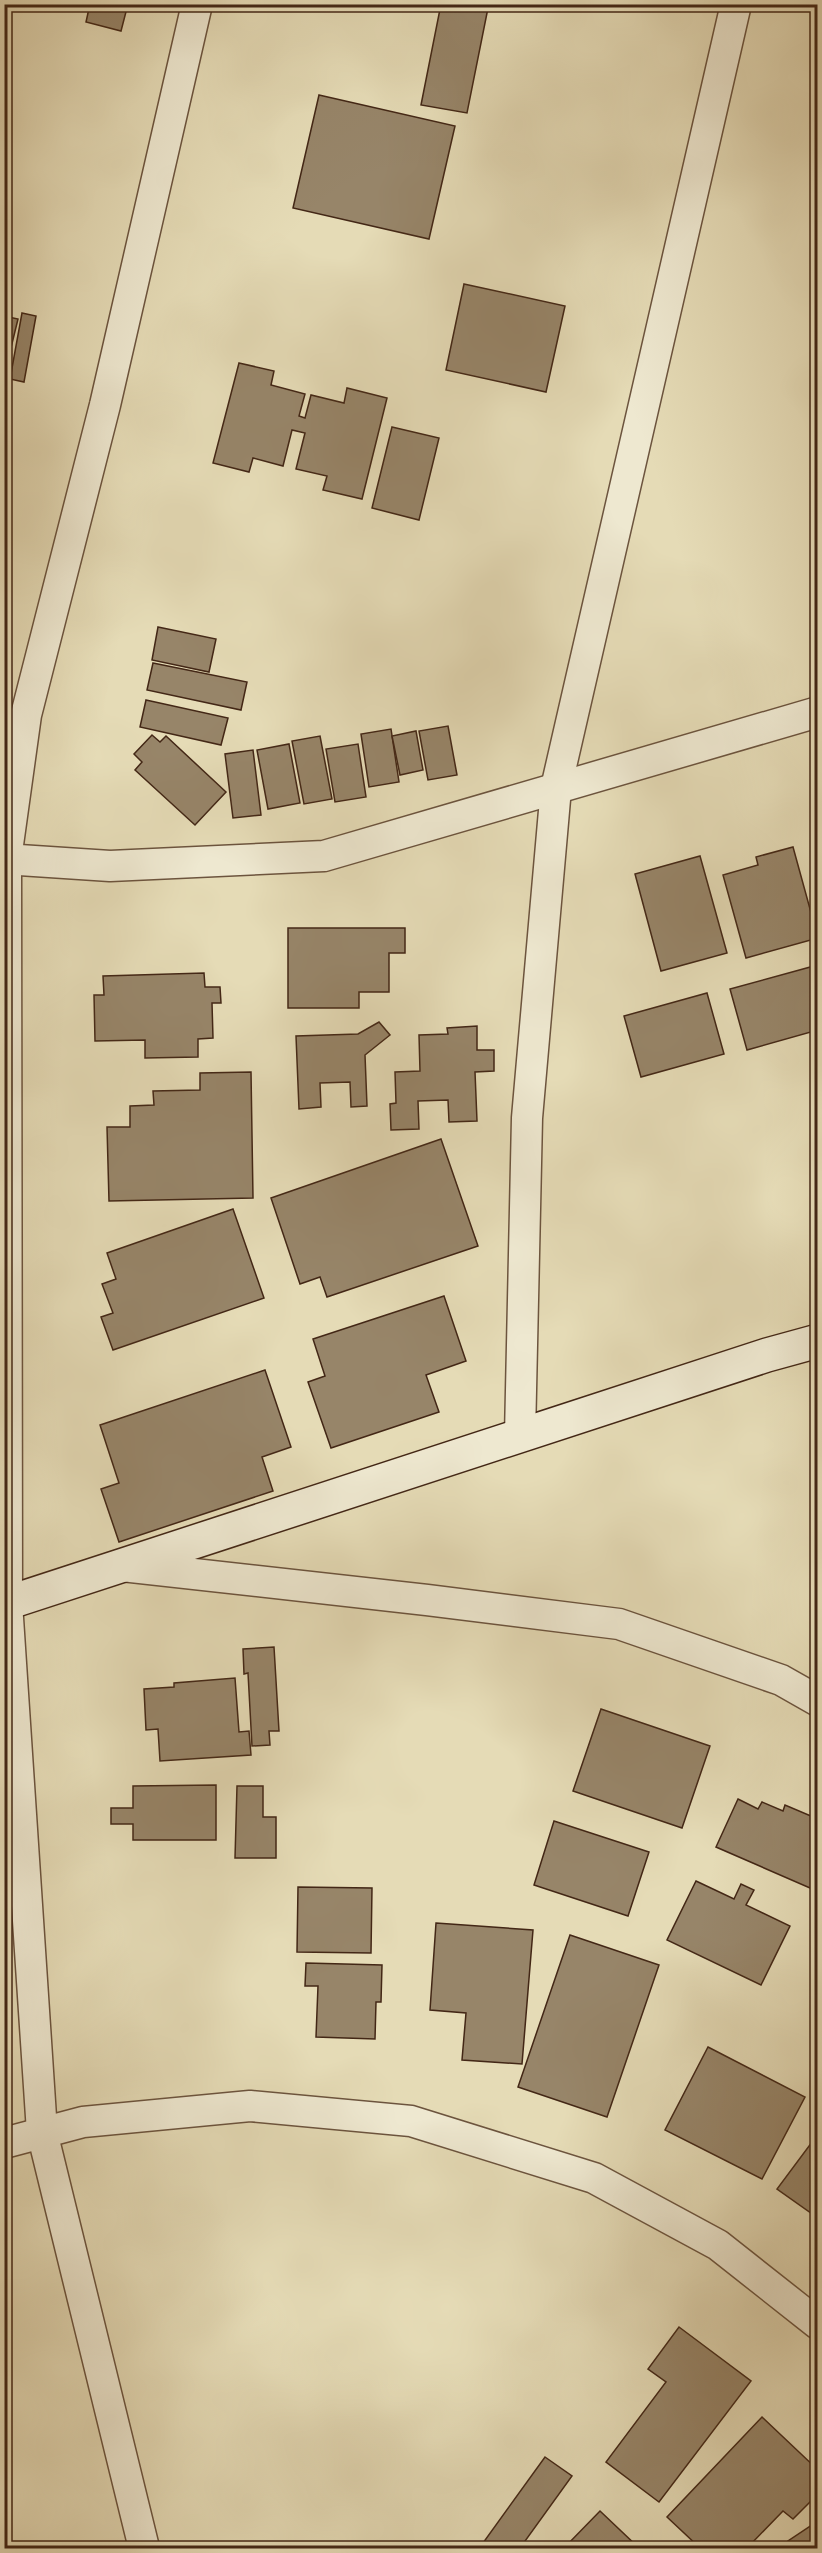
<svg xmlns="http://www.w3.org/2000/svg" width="822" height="2553" font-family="Alegreya,serif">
<rect width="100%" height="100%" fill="#e5dbb6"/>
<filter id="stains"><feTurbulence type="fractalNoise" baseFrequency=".00333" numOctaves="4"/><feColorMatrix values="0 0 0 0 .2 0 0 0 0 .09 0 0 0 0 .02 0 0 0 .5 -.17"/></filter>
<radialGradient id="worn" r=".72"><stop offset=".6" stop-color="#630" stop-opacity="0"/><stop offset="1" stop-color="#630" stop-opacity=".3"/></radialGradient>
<!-- building -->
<g fill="#978569" stroke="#432716" stroke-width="1.5">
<polygon points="90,4 128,4 121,31 86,22"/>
<polygon points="441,4 470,4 488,8 467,113 421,105"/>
<polygon points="319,95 455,126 429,239 293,208"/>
<polygon points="464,284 565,306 546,392 446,370"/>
<polygon points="22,313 36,316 24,382 10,379"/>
<polygon points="4,316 18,319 7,364 4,363"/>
<polygon points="239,363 274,371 271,385 305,394 299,416 305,418 311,395 344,403 347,388 387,398 362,499 323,490 327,476 296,469 305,433 292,430 283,466 253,458 249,472 213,463"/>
<polygon points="392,427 439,438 419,520 372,508"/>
<polygon points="158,627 216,639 209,672 152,660"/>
<polygon points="153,663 247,682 241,710 147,690"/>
<polygon points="146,700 228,718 221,745 140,727"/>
<polygon points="448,726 457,775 428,780 419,731"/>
<polygon points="391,729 399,782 369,787 361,734"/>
<polygon points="416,731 423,770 400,775 392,736"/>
<polygon points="152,735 160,742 166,736 226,792 195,825 135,770 142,762 134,754"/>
<polygon points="320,736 332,799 304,804 292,741"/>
<polygon points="289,744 300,803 268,809 257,750"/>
<polygon points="358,744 366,797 335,802 326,749"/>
<polygon points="253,750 261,815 233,818 225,754"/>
<polygon points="793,847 818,938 746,958 723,875 758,865 756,857"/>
<polygon points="700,856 727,953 661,971 635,874"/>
<polygon points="288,928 405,928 405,953 389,953 389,992 359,992 359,1008 288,1008"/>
<polygon points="814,966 818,978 818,1030 747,1050 730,989"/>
<polygon points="204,973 205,987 220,987 221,1003 212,1003 213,1038 198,1039 198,1057 145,1058 145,1040 95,1041 94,995 104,995 103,976"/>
<polygon points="707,993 724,1054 641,1077 624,1016"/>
<polygon points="379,1022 390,1035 365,1055 367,1106 351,1107 350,1082 320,1083 321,1107 299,1109 296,1036 358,1034"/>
<polygon points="477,1026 477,1050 494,1050 494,1071 475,1072 477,1121 449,1122 448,1100 418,1101 419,1129 391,1130 390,1104 396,1103 395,1072 420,1071 419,1035 448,1034 447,1028"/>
<polygon points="251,1072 253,1198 109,1201 107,1127 130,1127 130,1106 154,1105 153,1091 200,1090 200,1073"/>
<polygon points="441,1139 478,1246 327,1297 320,1277 300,1284 271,1198"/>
<polygon points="233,1209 264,1298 113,1350 101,1317 113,1313 102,1284 116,1279 107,1253"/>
<polygon points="444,1296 466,1361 426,1375 439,1412 331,1448 308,1382 325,1376 313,1339"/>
<polygon points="265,1370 291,1447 262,1457 273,1491 119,1542 101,1489 119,1483 100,1425"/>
<polygon points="274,1647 279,1731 269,1731 270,1745 252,1746 248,1673 244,1674 243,1649"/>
<polygon points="235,1678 239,1732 249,1731 251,1755 160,1761 158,1729 146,1730 144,1689 174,1687 174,1683"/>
<polygon points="601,1709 710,1746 682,1828 573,1791"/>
<polygon points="216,1785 216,1840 133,1840 133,1824 111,1824 111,1808 133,1808 133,1786"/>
<polygon points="237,1786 263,1786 263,1817 276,1817 276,1858 235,1858"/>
<polygon points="738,1799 758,1809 762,1802 783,1811 785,1805 818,1819 818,1872 810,1888 716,1847"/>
<polygon points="554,1821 649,1852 628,1916 534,1885"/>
<polygon points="696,1881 734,1899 741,1884 754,1890 746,1905 790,1926 761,1985 667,1940"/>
<polygon points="298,1887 372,1888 371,1953 297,1952"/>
<polygon points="436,1923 533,1930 522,2064 462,2060 466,2013 430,2010"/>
<polygon points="570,1935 659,1965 607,2117 518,2087"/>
<polygon points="306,1963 382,1965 381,2002 376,2002 375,2039 316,2037 318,1986 305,1986"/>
<polygon points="708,2047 805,2097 762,2179 665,2130"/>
<polygon points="818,2134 818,2218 777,2189"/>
<polygon points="679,2327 751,2381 659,2502 606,2462 666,2382 648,2369"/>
<polygon points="762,2417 818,2470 818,2494 793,2519 783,2511 747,2548 700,2548 667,2517"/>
<polygon points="545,2457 572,2476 520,2548 487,2548 483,2543"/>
<polygon points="600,2511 639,2548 564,2548"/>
<polygon points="818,2521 818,2548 793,2548 788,2541"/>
</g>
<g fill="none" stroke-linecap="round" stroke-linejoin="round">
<!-- street casing -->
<g stroke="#6c543e" stroke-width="33">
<g id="street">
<polyline points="4,859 110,866 324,856 818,712"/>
<polyline points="520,1436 527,1118 556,788 736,4"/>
<polyline points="122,1566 427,1600 619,1624 781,1680 818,1701"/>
<polyline points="4,2143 83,2122 250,2106 411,2121 594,2178 718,2245 818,2324"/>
<polyline points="144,2548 42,2132 7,1603 6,859 26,715 105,405 197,4"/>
</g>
</g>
<!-- secondary casing -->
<g stroke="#432716" stroke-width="36">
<polyline id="secondary" points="4,1604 767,1355 818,1341"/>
</g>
<!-- street -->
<use href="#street" stroke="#eee8d0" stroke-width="30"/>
<!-- secondary -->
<use href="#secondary" stroke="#eee8d0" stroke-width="33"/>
</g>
<!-- margin -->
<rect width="822" height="2553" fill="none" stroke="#e5dbb6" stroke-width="24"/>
<rect x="6" y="6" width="810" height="2541" fill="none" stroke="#432716" stroke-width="3"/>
<rect x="12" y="12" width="798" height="2529" fill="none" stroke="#432716" stroke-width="1.5"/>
<rect width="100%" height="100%" filter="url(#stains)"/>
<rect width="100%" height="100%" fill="url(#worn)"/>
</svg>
